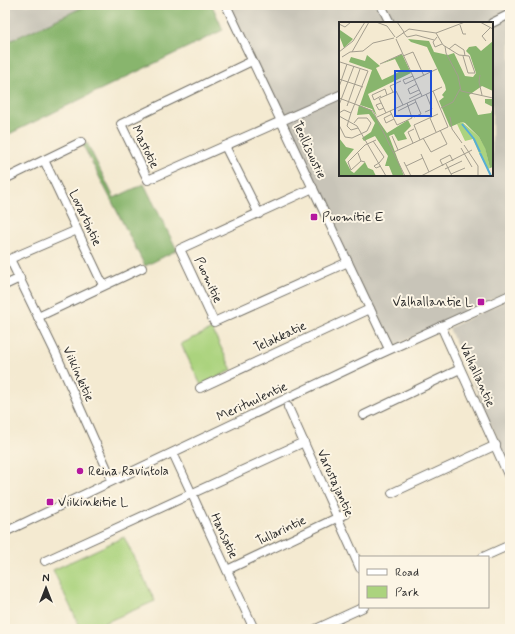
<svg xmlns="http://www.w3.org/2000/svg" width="515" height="634" font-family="Mynerve,sans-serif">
<rect width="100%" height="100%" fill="#fcf5e5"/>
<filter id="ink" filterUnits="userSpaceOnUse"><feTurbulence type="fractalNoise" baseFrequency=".025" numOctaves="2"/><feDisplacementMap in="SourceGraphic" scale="8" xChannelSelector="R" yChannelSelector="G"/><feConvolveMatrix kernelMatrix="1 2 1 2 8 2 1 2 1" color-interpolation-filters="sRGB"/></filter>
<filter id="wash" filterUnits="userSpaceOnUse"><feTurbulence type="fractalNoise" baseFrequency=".012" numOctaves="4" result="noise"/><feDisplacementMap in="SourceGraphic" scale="16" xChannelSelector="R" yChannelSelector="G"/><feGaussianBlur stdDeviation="0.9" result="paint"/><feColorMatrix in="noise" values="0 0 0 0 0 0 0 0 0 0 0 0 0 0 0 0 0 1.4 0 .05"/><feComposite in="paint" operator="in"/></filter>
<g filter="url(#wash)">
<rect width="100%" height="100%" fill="#f4ead1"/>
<!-- industrial -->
<g fill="#c8c4b8" fill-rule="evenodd">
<polygon points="5,5 88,5 5,43"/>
<path d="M227,5H510V291L389,348ZM340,23H492V175H340Z"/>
<polygon points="510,299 510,467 449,328"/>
</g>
<!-- green -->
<g fill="#abd37e" stroke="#6b7f54">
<polygon points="212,329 232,370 201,385 181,344"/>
<polygon points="124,537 155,601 90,629 81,629 53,570"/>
</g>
<!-- forest -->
<g fill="#88b56d" stroke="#5a704c">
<polygon points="88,5 212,5 223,30 5,136 5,43"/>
<polygon points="87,143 114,198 144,184 177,250 145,266 83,145"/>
</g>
</g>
<g filter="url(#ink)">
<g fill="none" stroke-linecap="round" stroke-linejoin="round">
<!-- minor casing -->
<g stroke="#716e65" stroke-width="10">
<g id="minor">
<polyline points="226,5 389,349"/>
<polyline points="381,5 390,23"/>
<polyline points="492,23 510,14"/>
<polyline points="252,61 121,124 148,180 340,95"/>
<polyline points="225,146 259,214"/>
<polyline points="44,160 103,285"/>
<polyline points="5,179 81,142"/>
<polyline points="313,188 180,249 214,322 348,262"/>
<polyline points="10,259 57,356 112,480"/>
<polyline points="5,261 77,230"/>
<polyline points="5,285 20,278"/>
<polyline points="38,317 142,268"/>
<polyline points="441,326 510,479"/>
<polyline points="200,388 370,309"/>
<polyline points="288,407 360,568"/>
<polyline points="364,415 460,369"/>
<polyline points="173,453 254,629"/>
<polyline points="392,493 496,445"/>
<polyline points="5,532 380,354 510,295"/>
<polyline points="483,557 510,545"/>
<polyline points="45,561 304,442"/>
<polyline points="227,570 345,514"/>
<polyline points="316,629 364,607"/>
</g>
</g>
<!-- minor -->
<use href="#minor" stroke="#fff" stroke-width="8"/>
</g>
</g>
<!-- markers -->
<g fill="#b5179e" stroke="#fcf5e5" stroke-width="1.5">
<rect x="310" y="213" width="8" height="8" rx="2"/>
<rect x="477" y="298" width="8" height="8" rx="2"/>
<circle cx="80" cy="471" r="4"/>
<rect x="46" y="498" width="8" height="8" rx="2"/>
</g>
<g text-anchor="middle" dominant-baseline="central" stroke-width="4" stroke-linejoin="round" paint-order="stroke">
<!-- street labels -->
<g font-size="13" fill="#2b2b2b" stroke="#fcf5e5">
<text transform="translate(145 147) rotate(64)">Mastotie</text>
<text transform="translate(309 150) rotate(65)">Teollisuustie</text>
<text transform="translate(85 218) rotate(65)">Lovartintie</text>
<text transform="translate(208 280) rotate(65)">Puomitie</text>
<text transform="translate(280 337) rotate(-25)">Telakkatie</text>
<text transform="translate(78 374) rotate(66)">Viikinkitie</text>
<text transform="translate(477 375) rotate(66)">Valhallantie</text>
<text transform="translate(252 402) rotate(-25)">Merituulentie</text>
<text transform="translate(335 483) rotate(66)">Varustajantie</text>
<text transform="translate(281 531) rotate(-25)">Tullarintie</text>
<text transform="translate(224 536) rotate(65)">Hansatie</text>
</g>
<!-- poi labels -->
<g font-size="13" fill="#2b2b2b" stroke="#fcf5e5" text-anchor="start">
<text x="322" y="217">Puomitie E</text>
<text x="473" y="302" text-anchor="end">Valhallantie L</text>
<text x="88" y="471">Reina Ravintola</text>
<text x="58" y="502">Viikinkitie L</text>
</g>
</g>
<!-- overview -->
<g transform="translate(339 22)">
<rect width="154" height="154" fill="#f4ead1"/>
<path d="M123,100L140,115L146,125L151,146L149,147L140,131L134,117L126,119L118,102Z" fill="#abd37e"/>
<path d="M0,3L1,8L14,17L5,26L0,13ZM69,17L90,19L95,30L109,33L115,31L126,54L134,55L137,51L131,33L127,29L130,25L137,24L142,29L154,19V69L143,64L130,73L139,93L152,91L154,85L146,81V77H154V145L151,146L146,126L140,115L126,101L123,100L111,105L100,79L105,75L103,73L107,68L106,63L88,25L72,20ZM63,32L72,51L29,72L38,94L33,87L21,83L33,48L10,40L12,35L26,39L28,33L41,44L37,46L43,58L62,49L56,37L42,42ZM20,83L32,88L48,111L69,98L72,104L65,111L68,117L59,119L55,112L50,114L65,154H54L50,144H46L49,134L36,114L25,119L23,116L32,110L36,101L30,92L18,93ZM0,116L7,125L15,127L6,138L12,149L15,151L26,140L29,146L34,148L37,154H0Z" fill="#88b56d"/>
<path fill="none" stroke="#58aed5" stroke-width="2" d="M123,102L135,117L141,130M141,131L152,154"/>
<path fill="none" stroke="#a49e8f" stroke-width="1" d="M37,0L48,4L56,15M58,0L65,10M141,0L154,7M0,2L6,5L12,0M121,3L124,12H127M64,10L68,15L77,13L95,18M97,11L104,23L120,33L130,34L136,51H129L124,34M98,15L94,20L96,25L103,22M57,16L70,7L97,11L126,0M57,17L83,74M147,19L143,14L151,6M106,24L107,31L119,54L122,69L154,76M110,27L116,22L125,28L126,34M0,30L14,19L26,0M13,30L30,0M64,34L74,30L85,54M3,35L11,30L24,29L34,21L55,16M1,40L29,49L12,91M41,42L63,32M141,53L140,60L143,73M74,54L64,58L66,62L98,47M0,57L24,65M78,62L69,67L71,72L80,68M0,65L8,42M57,69L64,83M54,70L51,64L62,59M42,74L35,78L33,73L46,67L48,73M0,76L34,89L66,154M40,76L47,91M41,76L57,69M70,77L82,71M42,81L37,83L40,88L45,86M0,83L15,44M8,84L21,47M102,86L114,80L121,67M51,89L58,103L73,96L68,81M59,89L77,80M86,90L93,87L87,72M0,91L5,88L12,91L8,104L12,108L19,106M53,92L45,96L47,101L55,97M0,94L18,104L47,154M38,95L103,65M75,95L82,92L76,78M111,95L113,107L123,121M91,96L97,110M0,103L6,115L13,116L28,109L32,101L28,96H19L15,101M53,114L59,128M84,116L92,130L108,122L101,108M81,118L75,103L99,92M34,119L45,135L40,141M74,121L69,110L75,107M125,123L139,144V154M122,126L133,145M55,130L109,105L94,69M19,131L22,139L26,140M82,132L90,150M22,139L12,148L9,140L26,123L37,118M65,140L72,154M40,141L35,144L37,146L42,144M107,142L113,154M67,144L84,136M104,144L101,138L111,133L114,139M106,147L123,139M112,152L126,146M82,154L133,128"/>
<path fill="#1d4ed8" fill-opacity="0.15" stroke="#1d4ed8" stroke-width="2" d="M56,49H92V94H56Z"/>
<rect width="154" height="154" fill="none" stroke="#2b2b2b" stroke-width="2"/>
</g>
<!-- margin -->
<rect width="515" height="634" fill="none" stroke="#fcf5e5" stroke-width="20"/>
<!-- legend -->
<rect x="359" y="556" width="130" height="52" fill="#fcf5e5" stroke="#a8a49b"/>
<rect x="367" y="569" width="20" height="6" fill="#ffffff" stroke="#a8a49b"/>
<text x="395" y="576" font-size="12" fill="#2b2b2b">Road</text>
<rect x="367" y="586" width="20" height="12" fill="#abd37e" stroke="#a8a49b"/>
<text x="395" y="596" font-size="12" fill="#2b2b2b">Park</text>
<!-- north arrow -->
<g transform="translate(46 588)" stroke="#fcf5e5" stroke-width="3" paint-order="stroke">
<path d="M0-3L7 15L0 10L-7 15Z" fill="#2b2b2b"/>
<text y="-6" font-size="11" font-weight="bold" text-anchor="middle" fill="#2b2b2b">N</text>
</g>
</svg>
